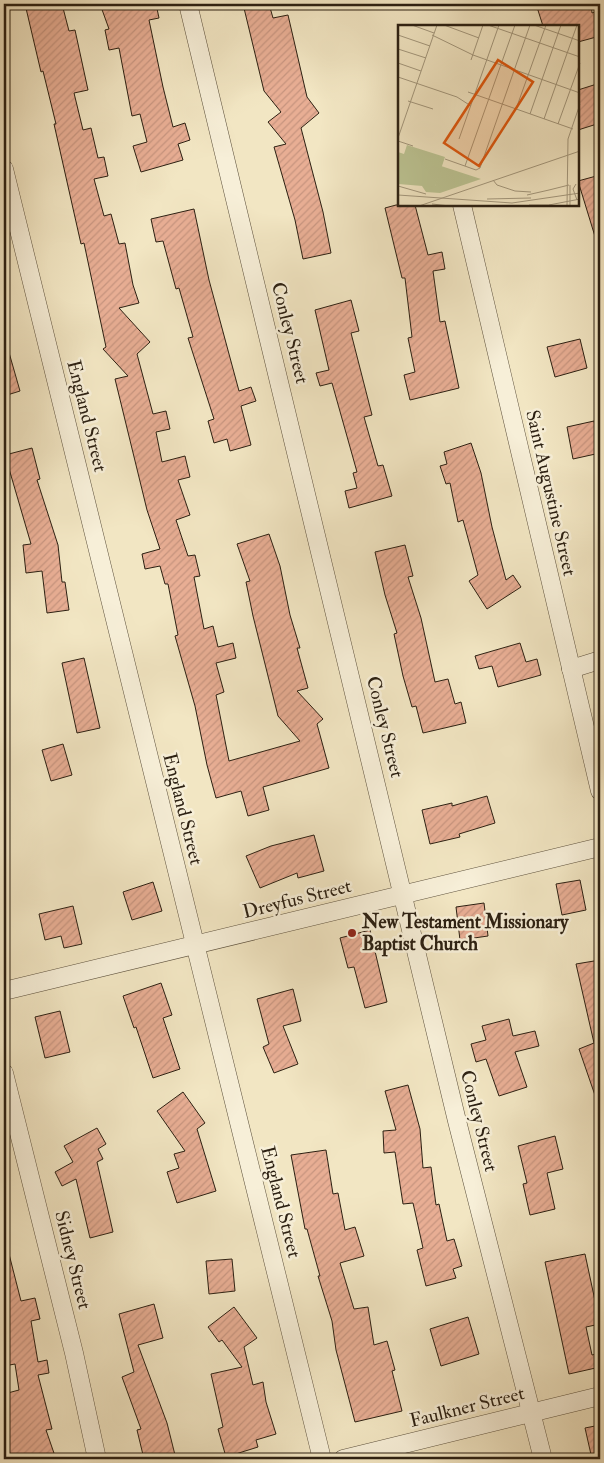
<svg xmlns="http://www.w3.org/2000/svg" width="604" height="1463" font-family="'IM FELL Double Pica',serif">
<defs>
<pattern id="building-hatch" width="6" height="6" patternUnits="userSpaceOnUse" patternTransform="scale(1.25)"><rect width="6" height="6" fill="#e8ae94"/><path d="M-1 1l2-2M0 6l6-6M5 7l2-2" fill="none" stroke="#c7957f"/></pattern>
</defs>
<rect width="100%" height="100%" fill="#f2e6c3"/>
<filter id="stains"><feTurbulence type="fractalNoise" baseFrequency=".004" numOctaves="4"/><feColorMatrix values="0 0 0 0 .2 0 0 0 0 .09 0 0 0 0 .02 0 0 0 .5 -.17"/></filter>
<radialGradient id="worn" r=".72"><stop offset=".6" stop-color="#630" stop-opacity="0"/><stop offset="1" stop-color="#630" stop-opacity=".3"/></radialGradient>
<!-- building -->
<g fill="url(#building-hatch)" stroke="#2c2012">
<polygon points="25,4 62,4 69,31 75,30 88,90 74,93 83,130 91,128 98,158 104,157 108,176 94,179 104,216 111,214 119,244 125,243 133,285 139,303 119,308 150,342 137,354 153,414 166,411 170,429 156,432 162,462 185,456 190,477 178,480 190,515 176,520 188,556 195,555 200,576 194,577 204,629 213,626 218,647 233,643 236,658 216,663 224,692 216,695 229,761 300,741 278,716 253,616 246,582 250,581 237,544 269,534 280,566 290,615 300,648 297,648 308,688 297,691 323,719 317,724 329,768 263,787 269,810 248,816 241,791 216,798 207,765 195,706 175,636 178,635 168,584 165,584 160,566 145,569 142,554 160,549 147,510 115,379 128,376 103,349 106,347 84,243 81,244 54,124 56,124 43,71 41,72"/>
<polygon points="100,4 156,4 159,18 149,20 163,87 173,127 185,123 190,140 178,144 183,160 141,172 133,146 147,142 140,114 132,116 119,48 109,50 105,30 109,29"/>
<polygon points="243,4 269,4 273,18 288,15 307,97 319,113 301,128 323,212 331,253 303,259 295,220 274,147 286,144 268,122 281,112 264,91"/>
<polygon points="536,4 591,4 592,13 600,10 600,36 578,42 578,26 543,26"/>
<polygon points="600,83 600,123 578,130 578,90"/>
<polygon points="600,175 600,243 597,243 578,181"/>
<polygon points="396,205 415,205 428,255 442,252 445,269 433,271 440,322 445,321 459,388 410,400 404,375 415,372 408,338 412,337 405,278 402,278 385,208"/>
<polygon points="194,209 209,280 239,391 251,387 256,401 241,406 251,445 230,451 227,439 214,443 208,421 214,419 188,338 193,337 179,288 176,289 163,241 156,242 151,219"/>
<polygon points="351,300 359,331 351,333 372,415 364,417 378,466 383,465 392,496 349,508 345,491 357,488 353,473 357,472 332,383 320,386 316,373 329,370 315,310"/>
<polygon points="580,339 587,368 555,377 547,347"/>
<polygon points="8,349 20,391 4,396 4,350"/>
<polygon points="594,421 600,453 573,459 567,427"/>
<polygon points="471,443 481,473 492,527 506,580 513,575 521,587 487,609 469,581 478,575 463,520 458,522 450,483 446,484 440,466 447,464 444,452"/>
<polygon points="32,448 40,479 37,480 58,545 62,582 65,582 69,610 47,613 42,571 26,573 23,545 31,544 5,455"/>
<polygon points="405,545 413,576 408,577 421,618 435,682 448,679 455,704 461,702 466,723 423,733 416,706 412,707 403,676 394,634 397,633 385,595 375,552"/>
<polygon points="520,643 526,662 537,659 541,675 498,687 492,666 479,669 475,656"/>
<polygon points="84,658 100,728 77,733 62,663"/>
<polygon points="63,744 72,775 51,781 42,750"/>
<polygon points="487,796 495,823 459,834 460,837 430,844 422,810 452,803 452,806"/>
<polygon points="314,835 324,871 298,878 297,873 260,888 246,856 271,846"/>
<polygon points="580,880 586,910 562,915 556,884"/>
<polygon points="153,882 162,911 132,920 123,892"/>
<polygon points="484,903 488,936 460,940 456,907"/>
<polygon points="73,906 82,944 64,948 61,936 45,940 39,914"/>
<polygon points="370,930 387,1002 365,1008 354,967 348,968 340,938"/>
<polygon points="600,960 600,1103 598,1104 579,1049 594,1043 576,964"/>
<polygon points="161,983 172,1015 163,1018 180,1069 153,1078 136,1027 134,1028 123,996"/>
<polygon points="293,989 301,1021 283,1026 298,1064 274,1073 263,1047 269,1044 257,999"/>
<polygon points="60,1011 70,1052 45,1058 35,1017"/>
<polygon points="509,1019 513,1036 535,1031 539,1046 515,1052 527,1087 499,1096 486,1059 476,1062 471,1044 486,1040 482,1026"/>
<polygon points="408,1085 420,1129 423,1168 431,1167 436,1205 439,1204 447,1241 454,1239 462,1266 453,1269 456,1278 426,1286 417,1250 423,1248 413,1203 403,1204 395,1152 384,1153 383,1131 396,1130 385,1091"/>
<polygon points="183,1092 205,1123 197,1129 216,1191 177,1203 167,1172 179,1168 174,1154 185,1151 157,1111"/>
<polygon points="97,1128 106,1144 98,1149 103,1159 97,1162 113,1232 90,1238 76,1179 62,1186 55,1172 73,1162 64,1146"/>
<polygon points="555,1136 563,1169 547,1173 555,1209 530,1215 523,1184 527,1183 518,1146"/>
<polygon points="326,1150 333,1194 338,1193 345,1230 355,1227 364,1256 340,1263 354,1309 368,1307 374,1345 387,1341 395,1370 392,1371 402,1411 355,1422 336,1350 332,1321 318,1276 320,1276 307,1229 305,1229 291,1155"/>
<polygon points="9,1254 21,1301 35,1298 40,1319 31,1321 38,1362 47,1360 49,1373 38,1375 52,1429 46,1430 56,1459 4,1459 4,1394 19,1390 15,1364 4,1366 4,1255"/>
<polygon points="585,1254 600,1324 586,1327 592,1355 600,1353 600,1367 569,1374 545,1262"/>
<polygon points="232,1259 235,1291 209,1294 206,1261"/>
<polygon points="154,1304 163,1338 138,1345 167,1423 176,1459 144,1459 137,1430 141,1429 122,1377 134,1372 119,1314"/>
<polygon points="234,1307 257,1338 244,1347 253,1385 263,1382 266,1402 276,1434 256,1440 258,1447 226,1457 218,1429 223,1427 211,1374 242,1367 222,1340 219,1342 208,1327"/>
<polygon points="468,1317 479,1354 441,1366 430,1329"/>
<polygon points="600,1425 600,1459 592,1459 585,1428"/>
</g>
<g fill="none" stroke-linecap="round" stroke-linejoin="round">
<!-- street casing -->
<g stroke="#5e523e" stroke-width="19">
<g id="street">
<polyline points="188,4 457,1121 543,1459"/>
<polyline points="4,169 322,1459"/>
<polyline points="462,205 600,791"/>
<polyline points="571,669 600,660"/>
<polyline points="4,991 600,847"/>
<polyline points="4,1073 74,1353 97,1459"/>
<polyline points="343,1459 600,1396"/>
</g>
</g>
<!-- street -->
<use href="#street" stroke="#f7efd8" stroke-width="18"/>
</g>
<!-- markers -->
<circle fill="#8f2418" stroke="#f7efd8" stroke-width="2" cx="352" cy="933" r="5"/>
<g text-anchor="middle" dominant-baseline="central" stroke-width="5" stroke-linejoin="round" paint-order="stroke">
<!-- street labels -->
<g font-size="19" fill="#2c2012" stroke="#f7efd8">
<text transform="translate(290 333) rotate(76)">Conley Street</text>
<text transform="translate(87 416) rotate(76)">England Street</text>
<text transform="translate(551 493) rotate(77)">Saint Augustine Street</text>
<text transform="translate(385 727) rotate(76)">Conley Street</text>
<text transform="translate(183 809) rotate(76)">England Street</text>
<text transform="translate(297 899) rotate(-14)">Dreyfus Street</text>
<text transform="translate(479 1121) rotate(76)">Conley Street</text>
<text transform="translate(281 1202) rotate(76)">England Street</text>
<text transform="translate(73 1260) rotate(76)">Sidney Street</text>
<text transform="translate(467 1407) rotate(-14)">Faulkner Street</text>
</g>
<!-- poi labels -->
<g font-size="19" font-weight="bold" fill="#2c2012" stroke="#f7efd8" text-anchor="start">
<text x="362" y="922">New Testament Missionary<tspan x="362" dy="22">Baptist Church</tspan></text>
</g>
</g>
<!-- overview -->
<g transform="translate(398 25)">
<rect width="181" height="181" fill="#f2e6c3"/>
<path d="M43,141L83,154L42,168L28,167L24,161H37Z" fill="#bcc493"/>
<path d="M9,120L47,132L37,162L0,159V127L6,129Z" fill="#bcc493"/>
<path fill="none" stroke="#a3977c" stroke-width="1" d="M14,0L36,8M46,0L81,13M90,0L182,32M136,0L182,16M0,10L32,21M34,10L75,30L182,68M0,24L28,33M73,35L85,0M0,38L23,46M0,52L59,72L73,81M70,67L175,104M10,76L35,84M118,84L148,0M132,89L163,0M146,94L179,0M160,99L182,38M0,113L39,0M61,114L101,0M0,116L15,121M47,134L78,145L82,143L132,0M67,141L117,0M95,155L99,160L117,166L133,167M178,159L175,164L179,175M172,160V181M0,161L28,169M151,165L171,160M0,170L114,178L182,168M129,170L151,165M89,174L133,173M34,179L52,181M131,180H154M151,180L182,174M21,181L182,126M169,181L170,114L182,79"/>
<path fill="#df560c" fill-opacity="0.15" stroke="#df560c" stroke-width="2.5" d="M100,35L135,57L81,141L46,118Z"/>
<rect width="181" height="181" fill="none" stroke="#2c2012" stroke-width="2.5"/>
</g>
<!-- margin -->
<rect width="604" height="1463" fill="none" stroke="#f2e6c3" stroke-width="20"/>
<rect x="5" y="5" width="594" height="1453" fill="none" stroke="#2c2012" stroke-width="2.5"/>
<rect x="10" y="10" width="584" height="1443" fill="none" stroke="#2c2012"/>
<rect width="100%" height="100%" filter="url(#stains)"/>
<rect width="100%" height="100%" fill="url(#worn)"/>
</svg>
